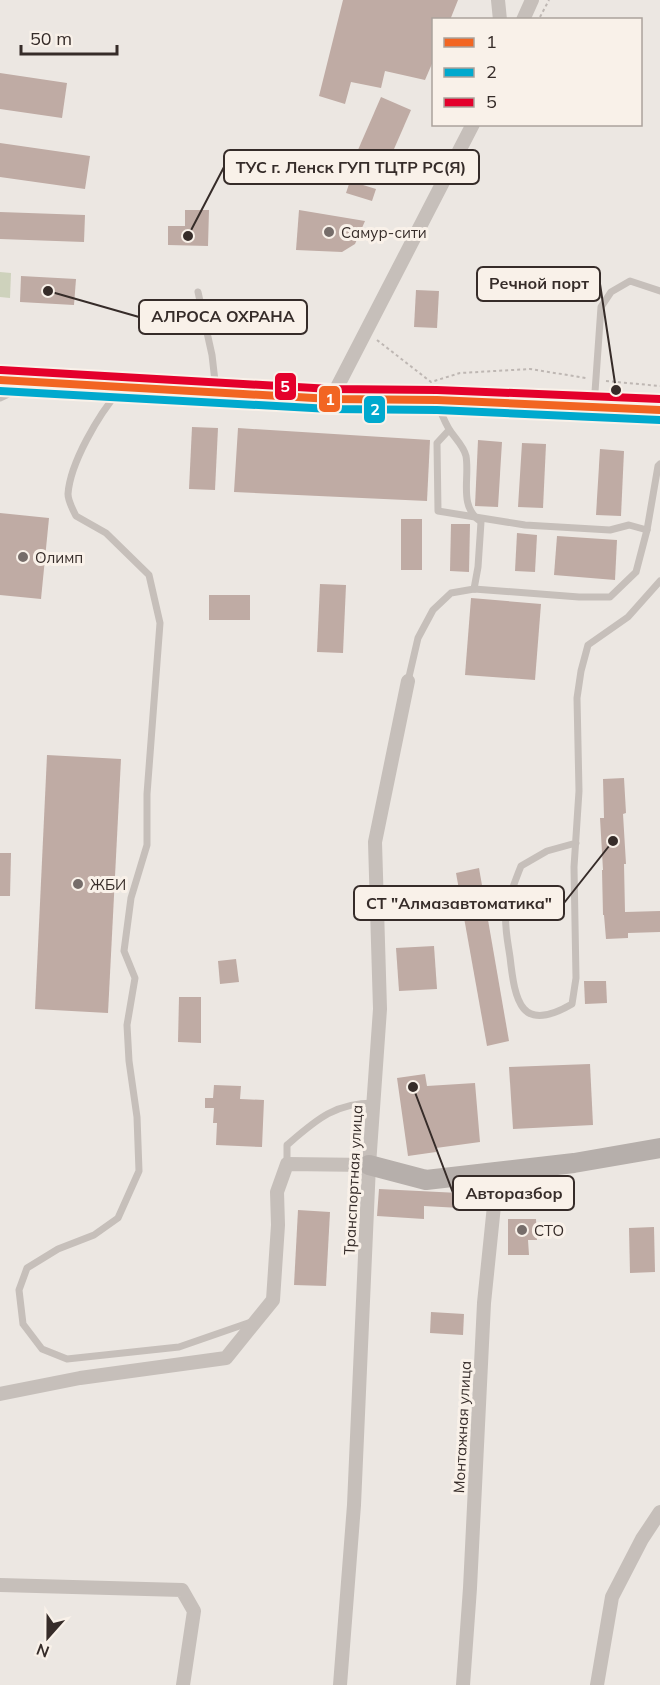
<svg xmlns="http://www.w3.org/2000/svg" width="660" height="1685" font-family="Mulish,sans-serif">
<rect width="100%" height="100%" fill="#ece7e2"/>
<!-- green -->
<polygon fill="#ced2bc" points="0,272 11,273 10,298 0,297"/>
<!-- building -->
<g fill="#bfaba4">
<polygon points="343,0 458,0 450,20 434,20 434,59 425,80 385,71 381,88 351,82 345,104 319,96"/>
<polygon points="0,73 67,83 62,118 0,109"/>
<polygon points="381,97 411,110 384,172 354,159"/>
<polygon points="0,143 90,156 85,189 0,177"/>
<polygon points="350,181 376,189 372,201 346,193"/>
<polygon points="185,210 209,210 208,246 168,245 168,226 185,226"/>
<polygon points="299,210 365,221 355,244 342,252 296,250"/>
<polygon points="0,212 85,215 84,242 0,239"/>
<polygon points="21,276 76,279 74,305 20,302"/>
<polygon points="416,290 439,291 437,328 414,327"/>
<polygon points="192,427 218,428 215,490 189,489"/>
<polygon points="238,428 430,440 427,501 234,492"/>
<polygon points="478,440 502,442 498,507 475,506"/>
<polygon points="522,443 546,444 543,508 518,507"/>
<polygon points="600,449 624,451 621,516 596,515"/>
<polygon points="0,513 49,518 41,599 0,595"/>
<rect x="401" y="519" width="21" height="51"/>
<polygon points="451,524 470,524 469,572 450,571"/>
<polygon points="517,533 537,535 535,572 515,571"/>
<polygon points="557,536 617,540 615,580 554,575"/>
<polygon points="320,584 346,585 343,653 317,652"/>
<rect x="209" y="595" width="41" height="25"/>
<polygon points="471,598 541,604 535,680 465,675"/>
<polygon points="47,755 121,759 108,1013 35,1009"/>
<polygon points="624,778 626,813 623,814 626,864 624,864 625,912 660,911 660,932 628,933 628,938 606,939 604,915 603,915 602,870 603,870 600,818 604,818 603,779"/>
<polygon points="0,853 11,853 10,896 0,896"/>
<polygon points="479,868 509,1041 487,1046 456,873"/>
<polygon points="434,946 437,989 399,991 396,948"/>
<polygon points="236,959 239,982 220,984 218,961"/>
<polygon points="584,981 606,981 607,1003 585,1004"/>
<polygon points="179,997 201,997 201,1043 178,1042"/>
<polygon points="590,1064 593,1125 513,1129 509,1067"/>
<polygon points="425,1074 427,1086 475,1083 480,1142 436,1148 436,1152 408,1156 397,1078"/>
<polygon points="214,1085 241,1086 240,1099 264,1100 262,1147 216,1145 217,1123 213,1123 214,1108 205,1108 205,1098 213,1098"/>
<polygon points="379,1189 479,1194 478,1209 424,1206 424,1219 377,1216"/>
<polygon points="298,1210 330,1212 326,1286 294,1285"/>
<polygon points="508,1219 536,1219 537,1240 528,1240 529,1255 508,1255"/>
<polygon points="654,1227 655,1272 630,1273 629,1228"/>
<polygon points="431,1312 464,1314 463,1335 430,1333"/>
</g>
<g fill="none" stroke-linecap="round" stroke-linejoin="round">
<!-- path -->
<g stroke="#beb7b3" stroke-width="2" stroke-dasharray="3 3" stroke-linecap="butt">
<polyline points="540,17 549,0"/>
<polyline points="377,340 431,382 460,373 530,369 586,378"/>
<polyline points="606,381 660,386"/>
</g>
<!-- lane -->
<g stroke="#c6bfba" stroke-width="7">
<polyline points="198,292 212,355 216,390"/>
<path d="M119,391C99,414 70,463 68,494C68,501 73,510 76,516L106,533L149,575L160,623L147,794V845L131,898L124,951L135,978L127,1025L129,1061L137,1117L139,1171L118,1218L94,1235L58,1249L27,1268L19,1290L23,1324L42,1349L67,1359L179,1347L251,1322"/>
<polyline points="0,398 23,387"/>
<path d="M437,402C441,412 444,422 451,432C456,439 464,447 466,456C470,479 458,506 481,522L478,567L474,589"/>
<polyline points="594,406 601,307 611,292 630,281 660,291"/>
<polyline points="449,430 437,443 438,511 525,525 610,530 629,525 647,530"/>
<polyline points="408,681 418,638 433,610 451,593 474,589 579,597 610,597 636,572 647,530 658,466 660,464"/>
<path d="M576,843L547,851L521,866C515,881 509,896 506,911C504,925 508,943 510,957C515,1002 521,1034 572,1004L576,978L574,867L579,791L577,698L581,671L588,645L628,617L660,581"/>
<path d="M287,1164V1145C316,1120 334,1103 374,1103"/>
</g>
<!-- street -->
<g stroke="#c6bfba" stroke-width="14">
<polyline points="498,0 500,20"/>
<polyline points="523,20 532,0"/>
<polyline points="331,399 473,124"/>
<polyline points="0,1394 80,1378 226,1358 273,1300 278,1225 277,1192 287,1164 369,1165"/>
<polyline points="0,1585 182,1590 194,1611 183,1685"/>
<polyline points="340,1685 354,1505 369,1165 380,1009 375,842 408,681"/>
<polyline points="463,1685 470,1588 484,1303 495,1196 493,1171"/>
<polyline points="597,1685 612,1597 642,1539 660,1512"/>
</g>
<!-- secondary -->
<g stroke="#b6afab" stroke-width="20">
<polyline points="0,380 331,399 437,400 660,410"/>
<polyline points="369,1165 426,1180 574,1163 660,1148"/>
</g>
<!-- bus-1 casing -->
<g stroke="#f9f1e9" stroke-width="12">
<polyline id="bus-1" points="0,380 331,399 437,400 660,410"/>
</g>
<!-- bus-2 casing -->
<g stroke="#f9f1e9" stroke-width="12">
<polyline id="bus-2" points="0,391 330,409 437,410 660,420"/>
</g>
<!-- bus-3 casing -->
<g stroke="#f9f1e9" stroke-width="12">
<polyline id="bus-3" points="1,370 331,389 437,390 660,399"/>
</g>
<!-- bus-1 -->
<use href="#bus-1" stroke="#f26522" stroke-width="8"/>
<!-- bus-2 -->
<use href="#bus-2" stroke="#00a9ce" stroke-width="8"/>
<!-- bus-3 -->
<use href="#bus-3" stroke="#e4002b" stroke-width="8"/>
</g>
<!-- markers -->
<g fill="#766d6a" stroke="#f9f1e9" stroke-width="2">
<circle cx="329" cy="232" r="6"/>
<circle cx="23" cy="557" r="6"/>
<circle cx="78" cy="884" r="6"/>
<circle cx="522" cy="1230" r="6"/>
</g>
<g text-anchor="middle" dominant-baseline="central" stroke-width="6" stroke-linejoin="round" paint-order="stroke">
<!-- poi labels -->
<g font-size="15" fill="#362c29" stroke="#f9f1e9" text-anchor="start">
<text x="341" y="232">Самур-сити</text>
<text x="35" y="557">Олимп</text>
<text x="90" y="884">ЖБИ</text>
<text x="534" y="1230">СТО</text>
</g>
<!-- street labels -->
<g font-size="15" fill="#362c29" stroke="#f9f1e9">
<text transform="translate(353 1180) rotate(-87)">Транспортная улица</text>
<text transform="translate(462 1427) rotate(-87)">Монтажная улица</text>
</g>
</g>
<!-- callouts -->
<path fill="none" stroke="#362c29" stroke-width="2" d="M188 236L224 167M616 390L600 284M48 291L139 317M613 841L564 903M413 1087L453 1193"/>
<g fill="#362c29" stroke="#f9f1e9" stroke-width="2">
<circle cx="188" cy="236" r="6"/>
<circle cx="616" cy="390" r="6"/>
<circle cx="48" cy="291" r="6"/>
<circle cx="613" cy="841" r="6"/>
<circle cx="413" cy="1087" r="6"/>
</g>
<g fill="#f9f1e9" stroke="#362c29" stroke-width="2">
<rect x="224" y="150" width="255" height="34" rx="6"/>
<rect x="477" y="267" width="123" height="34" rx="6"/>
<rect x="139" y="300" width="168" height="34" rx="6"/>
<rect x="354" y="886" width="210" height="34" rx="6"/>
<rect x="453" y="1176" width="121" height="34" rx="6"/>
</g>
<g font-size="16" text-anchor="middle" font-weight="bold" fill="#362c29">
<text x="351" y="173">ТУС г. Ленск ГУП ТЦТР РС(Я)</text>
<text x="539" y="289">Речной порт</text>
<text x="223" y="322">АЛРОСА ОХРАНА</text>
<text x="459" y="909">СТ "Алмазавтоматика"</text>
<text x="514" y="1199">Авторазбор</text>
</g>
<g stroke="#f9f1e9" stroke-width="2">
<rect x="274" y="372" width="23" height="29" rx="6" fill="#e4002b"/>
<rect x="318" y="385" width="23" height="28" rx="6" fill="#f26522"/>
<rect x="363" y="395" width="23" height="29" rx="6" fill="#00a9ce"/>
</g>
<g font-size="16" text-anchor="middle" font-weight="bold" fill="#fff">
<text x="285" y="392">5</text>
<text x="330" y="405">1</text>
<text x="375" y="415">2</text>
</g>
<!-- legend -->
<rect x="432" y="18" width="210" height="108" fill="#f9f1e9" stroke="#aba29c" stroke-width="1.5"/>
<rect x="444" y="38" width="30" height="9" fill="#f26522" stroke="#aba29c" stroke-width="1.5"/>
<text x="486" y="48" font-size="18" fill="#362c29">1</text>
<rect x="444" y="68" width="30" height="9" fill="#00a9ce" stroke="#aba29c" stroke-width="1.5"/>
<text x="486" y="78" font-size="18" fill="#362c29">2</text>
<rect x="444" y="98" width="30" height="9" fill="#e4002b" stroke="#aba29c" stroke-width="1.5"/>
<text x="486" y="108" font-size="18" fill="#362c29">5</text>
<!-- north arrow -->
<g transform="translate(48 1637) rotate(201)" stroke="#f9f1e9" stroke-width="4.5" paint-order="stroke">
<path d="M0-4.5L10 22L0 15L-10 22Z" fill="#362c29"/>
<text y="-9" font-size="16" font-weight="bold" text-anchor="middle" fill="#362c29">N</text>
</g>
<!-- scale -->
<path d="M21 45v9h96v-9" fill="none" stroke="#362c29" stroke-width="3"/>
<text x="30" y="45" font-size="18" fill="#362c29" stroke="#f9f1e9" stroke-width="4.5" paint-order="stroke">50 m</text>
</svg>
